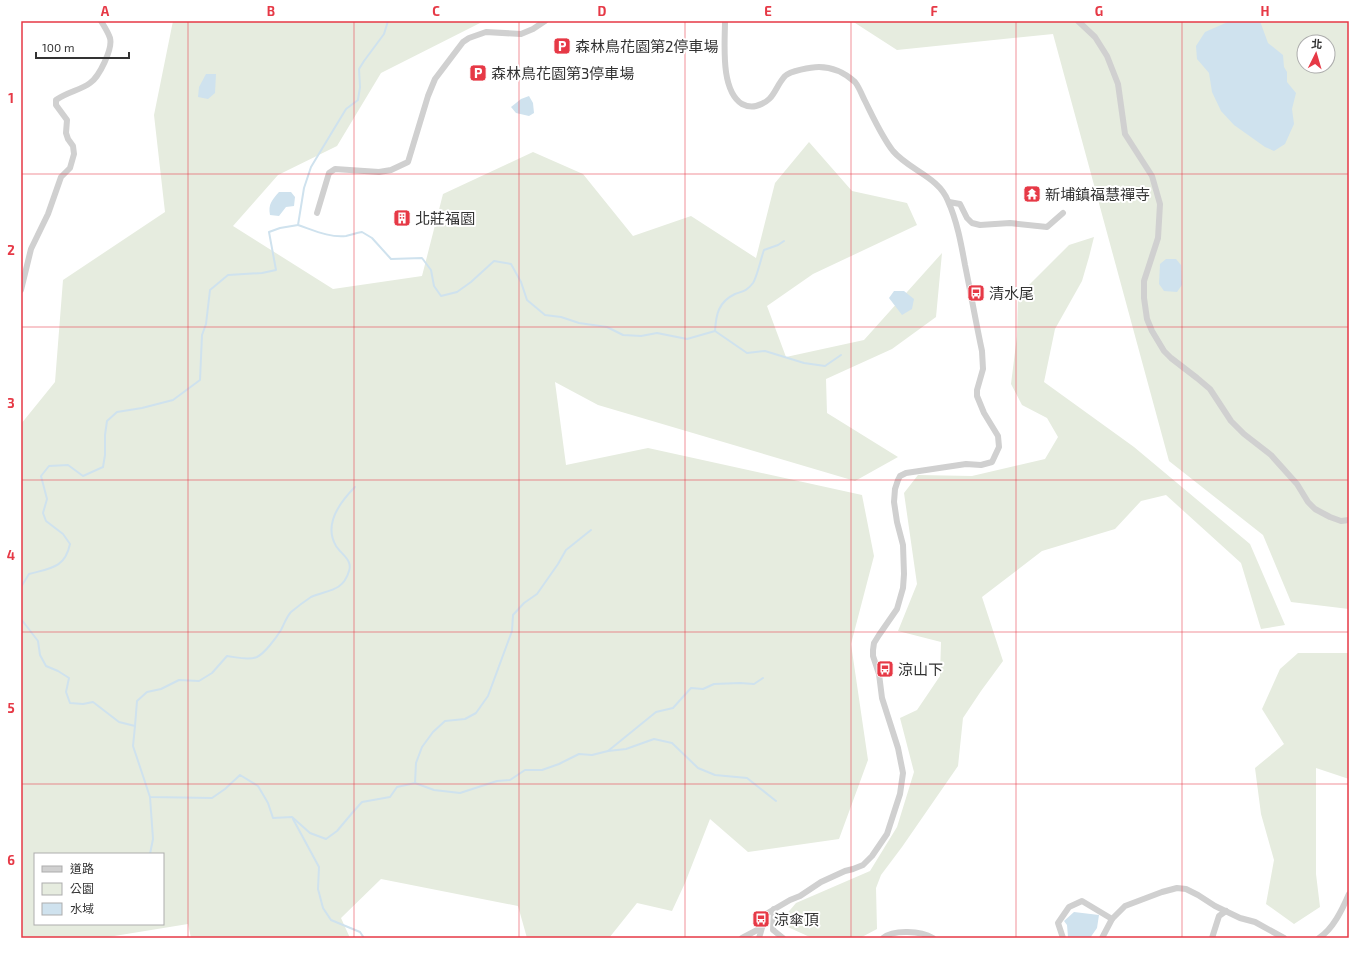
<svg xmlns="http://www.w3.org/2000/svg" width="1370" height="959" font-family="'Exo 2','Noto Sans TC',sans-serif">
<rect width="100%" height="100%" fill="#fff"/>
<!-- green -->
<g fill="#e6ecdf" fill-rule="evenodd">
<path d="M173,21H246L250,22V21H484L381,73L337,146L278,175L233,226L333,289L422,276L443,194L533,152L583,174L633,236L691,216L756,258L775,183L809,142L852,191L907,203L917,225L813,274L767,306L786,357L864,340L942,253L936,317L892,349L826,379L827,413L898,457L855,481L598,405L555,382L566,465L648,448L862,495L874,556L851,644L868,760L839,839L748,852L710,819L685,883L672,911L637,903L609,938H527L518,906L381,879L341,918L350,938H191L188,924L102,938H21V424L55,382L63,280L165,212L154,115ZM35,854H163V924H35Z"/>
<path d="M852,21H1349V609L1291,602L1263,535L1169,461L1053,34L897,50ZM1304,42H1328V66H1304Z"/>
<polygon points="1094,237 1089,257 1082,281 1055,329 1044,382 1134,447 1250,544 1285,625 1261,629 1241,563 1166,495 1141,501 1115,529 1042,551 982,597 1003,661 981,691 963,718 958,766 902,847 881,875 876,888 877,929 860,938 812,938 779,923 796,903 870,871 897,827 914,772 900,718 917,710 940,676 941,642 898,631 917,584 904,493 918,475 972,476 1045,459 1058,437 1047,418 1022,405 1011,384 1017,336 1018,296 1069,245"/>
<polygon points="1298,653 1349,653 1349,779 1316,768 1316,874 1320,907 1294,924 1266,904 1274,860 1261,814 1255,768 1284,744 1262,709 1280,669"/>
</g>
<!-- water -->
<g fill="#cfe2ee">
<polygon points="1230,21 1260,21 1268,43 1283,55 1284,67 1287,72 1287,82 1296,93 1292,109 1294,124 1285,144 1274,151 1265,147 1234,125 1221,111 1212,92 1209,73 1197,59 1196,46 1205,32"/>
<polygon points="206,74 216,74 215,93 208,99 198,97 199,87"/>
<polygon points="529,96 533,103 534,113 529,116 516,113 511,107 521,99"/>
<path d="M279,192H291L295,197L294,206L286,207L279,216L270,215C268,204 272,200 279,192Z"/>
<polygon points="1166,259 1176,259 1181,265 1182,285 1177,292 1164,291 1159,284 1160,264"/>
<polygon points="894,291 904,291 914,299 912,309 902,315 889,298"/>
<polygon points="1074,912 1099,915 1097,928 1090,938 1069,938 1068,937 1067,925 1064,921"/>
</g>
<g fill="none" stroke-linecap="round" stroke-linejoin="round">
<!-- stream -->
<g stroke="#cfe2ee" stroke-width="2">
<path d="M298,225C313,230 330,238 346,236C351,235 356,233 362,232L372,238L391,259L422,258L431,270L434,286L441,296L457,292L471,282L494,261L511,264L521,282L527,300L545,315L561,317L579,323L607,327L623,335L641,336L657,333L687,339L715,331L747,353L765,351L804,363L825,366L841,355"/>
<path d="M715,331C716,315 718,302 735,294C743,291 747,291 753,283C757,277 761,258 764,250L778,245L784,241"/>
<path d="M21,587L29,574C51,568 65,568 70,544L63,534L46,521L43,513L47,499L41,476L49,466L68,465L83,476L103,467L105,455V435L107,421L117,412L142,408L173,400L200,380L202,335L206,324L210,290L228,275L262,273L276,270L269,232L280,228L298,225L304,188L311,167L346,109L358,100L360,87L359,69L364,61L384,34L388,21"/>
<polyline points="21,619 38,641 40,655 46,666 58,671 69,678 66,692 70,703 83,704 93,702 119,722 135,726 133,746 150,797 212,798 225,789 240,775 258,786 268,803 273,818 292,817 310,833 326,839 337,831 353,812 362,802 390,797 397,787 415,783 434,790 460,793 497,781 510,780 525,770 542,770 559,764 579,754 592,755 608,751 626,749 654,739 672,743 698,768 715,775 747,778 776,801"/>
<path d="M135,726L137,701L147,692L161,689L179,680L199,681L212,673L227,656C236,657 248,661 257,657C265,653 276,638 281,630C284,624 287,616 291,612C297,607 305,601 311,597C327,590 343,592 349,571C353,560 341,554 336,546C323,524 340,502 355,487"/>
<polyline points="608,751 656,712 673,708 691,688 703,689 714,684 740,683 754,684 763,678"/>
<polyline points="415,783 416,763 422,747 433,732 445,721 465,719 476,713 488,696 512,631 513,615 524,603 537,594 558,564 566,550 591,530"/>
<polyline points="293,819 319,867 318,889 323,908 331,920 360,932 364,938"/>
<polyline points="150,854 153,839 150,797"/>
</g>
<!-- minor -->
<g stroke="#d0d0d0" stroke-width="6">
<path d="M725,21C725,43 720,90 742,104C746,106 752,107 756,106C775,101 774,88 785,76C790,71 811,67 819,67C832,67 845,73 855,82C859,87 862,95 865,101C873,117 882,137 893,151C909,170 939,177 948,201C957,221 961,243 965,265C971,294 976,323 982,351L983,369L977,390V396L984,413L998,436L999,447L992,462L981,465L966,464L906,473L900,476L898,480L895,489L894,502L897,522L903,545L904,574L903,588L897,609L879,635L874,643L873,650V656L879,674L882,698L898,748L903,773L900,794L887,834L872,856L863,865L853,869L845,871L821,882L800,896L790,900L766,914L759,938"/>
<polyline points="1078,21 1095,37 1107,56 1118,84 1125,134 1152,176 1160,204 1158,238 1144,281 1144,298 1147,319 1152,331 1164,351 1171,358 1197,378 1210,389 1231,421 1244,434 1271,455 1297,484 1308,502 1315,509 1330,517 1341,521 1349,520"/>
<polyline points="949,202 960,204 967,218 972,223 980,225 1010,223 1047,227 1063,213"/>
<polyline points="317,213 329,173 335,169 379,172 391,170 408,162 428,96 435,79 463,42 469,38 486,32 521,34 533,29 545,21"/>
<path d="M21,290L31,249L48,214L61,177L70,168L74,154L73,146L68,139L66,133L67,120L56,105V100C67,92 81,90 90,83C99,77 113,49 110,38C108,32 104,26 101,21"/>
<polyline points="774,909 773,930 783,938"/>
<polyline points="742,938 761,928"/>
<path d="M883,938C894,929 921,931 933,938"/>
<polyline points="1063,938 1058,923 1069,907 1082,901 1112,919"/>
<polyline points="1102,938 1112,919 1125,906 1162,892 1177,888 1186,889 1198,895 1215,906 1240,918 1255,922 1284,938"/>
<polyline points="1212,938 1219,916 1226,911"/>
<path d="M1319,938C1333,929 1342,910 1349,894"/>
</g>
</g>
<!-- grid -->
<path fill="none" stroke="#e63946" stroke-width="1" stroke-opacity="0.55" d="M188,21V938M354,21V938M519,21V938M685,21V938M851,21V938M1016,21V938M1182,21V938M21,174H1349M21,327H1349M21,480H1349M21,632H1349M21,784H1349"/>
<!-- icons -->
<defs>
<g id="parking-square" transform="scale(0.9)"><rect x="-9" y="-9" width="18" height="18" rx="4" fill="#e63946" stroke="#fff"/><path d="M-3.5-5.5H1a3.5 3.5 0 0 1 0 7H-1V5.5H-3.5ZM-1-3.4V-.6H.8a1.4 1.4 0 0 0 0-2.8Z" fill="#fff"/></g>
<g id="temple-square" transform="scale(0.9)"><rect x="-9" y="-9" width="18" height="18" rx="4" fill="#e63946" stroke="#fff"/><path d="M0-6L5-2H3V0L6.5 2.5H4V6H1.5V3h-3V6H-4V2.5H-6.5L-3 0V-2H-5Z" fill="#fff"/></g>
<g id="building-square" transform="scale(0.9)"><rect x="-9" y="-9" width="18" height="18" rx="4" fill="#e63946" stroke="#fff"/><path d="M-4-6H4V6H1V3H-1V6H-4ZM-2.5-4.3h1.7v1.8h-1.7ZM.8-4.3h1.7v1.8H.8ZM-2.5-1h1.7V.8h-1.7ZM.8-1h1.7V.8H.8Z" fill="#fff"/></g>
<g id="bus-square" transform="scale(0.9)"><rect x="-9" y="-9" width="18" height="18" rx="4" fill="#e63946" stroke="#fff"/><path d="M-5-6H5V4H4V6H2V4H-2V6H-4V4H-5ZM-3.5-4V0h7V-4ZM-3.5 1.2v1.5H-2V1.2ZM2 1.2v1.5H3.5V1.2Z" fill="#fff"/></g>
</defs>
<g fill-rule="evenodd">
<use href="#parking-square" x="562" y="46"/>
<use href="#parking-square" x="478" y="73"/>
<use href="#temple-square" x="1032" y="194"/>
<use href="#building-square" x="402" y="218"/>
<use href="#bus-square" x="976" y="293"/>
<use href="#bus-square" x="885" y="669"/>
<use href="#bus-square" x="761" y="919"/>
</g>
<g text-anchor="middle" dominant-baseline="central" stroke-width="4" stroke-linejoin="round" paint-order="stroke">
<!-- poi labels -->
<g font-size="15" fill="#333" stroke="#fff" text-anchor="start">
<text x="575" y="46">森林鳥花園第2停車場</text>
<text x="491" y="73">森林鳥花園第3停車場</text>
<text x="1045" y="194">新埔鎮福慧禪寺</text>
<text x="415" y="218">北莊福園</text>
<text x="989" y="293">清水尾</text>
<text x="898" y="669">涼山下</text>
<text x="774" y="919">涼傘頂</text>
</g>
</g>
<!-- border -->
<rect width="1370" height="959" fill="none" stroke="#ffffff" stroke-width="44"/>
<!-- legend -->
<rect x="34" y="853" width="130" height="72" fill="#ffffff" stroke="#adadad"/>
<rect x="42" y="866" width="20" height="6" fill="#d0d0d0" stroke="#adadad"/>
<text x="70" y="873" font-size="12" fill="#333333">道路</text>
<rect x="42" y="883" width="20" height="12" fill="#e6ecdf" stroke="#adadad"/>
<text x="70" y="893" font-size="12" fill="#333333">公園</text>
<rect x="42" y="903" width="20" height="12" fill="#cfe2ee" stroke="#adadad"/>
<text x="70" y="913" font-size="12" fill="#333333">水域</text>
<!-- north arrow -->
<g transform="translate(1316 54) rotate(5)"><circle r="19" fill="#ffffff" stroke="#adadad"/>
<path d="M0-3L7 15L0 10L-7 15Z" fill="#e63946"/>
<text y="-6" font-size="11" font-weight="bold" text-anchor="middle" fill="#333333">北</text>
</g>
<!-- scale -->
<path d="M36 52v6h93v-6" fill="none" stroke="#333333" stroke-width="2"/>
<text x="42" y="52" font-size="12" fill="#333333" stroke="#ffffff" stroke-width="3" paint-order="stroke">100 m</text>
<rect x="22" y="22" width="1326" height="915" fill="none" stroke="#e63946" stroke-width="1.5"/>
<g font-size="13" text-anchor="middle" font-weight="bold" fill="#e63946">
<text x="105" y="16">A</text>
<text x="271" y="16">B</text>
<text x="436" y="16">C</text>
<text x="602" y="16">D</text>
<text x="768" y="16">E</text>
<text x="934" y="16">F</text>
<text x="1099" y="16">G</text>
<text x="1265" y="16">H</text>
<text x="11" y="103">1</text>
<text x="11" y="255">2</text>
<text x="11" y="408">3</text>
<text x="11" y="560">4</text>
<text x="11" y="713">5</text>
<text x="11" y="865">6</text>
</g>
</svg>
